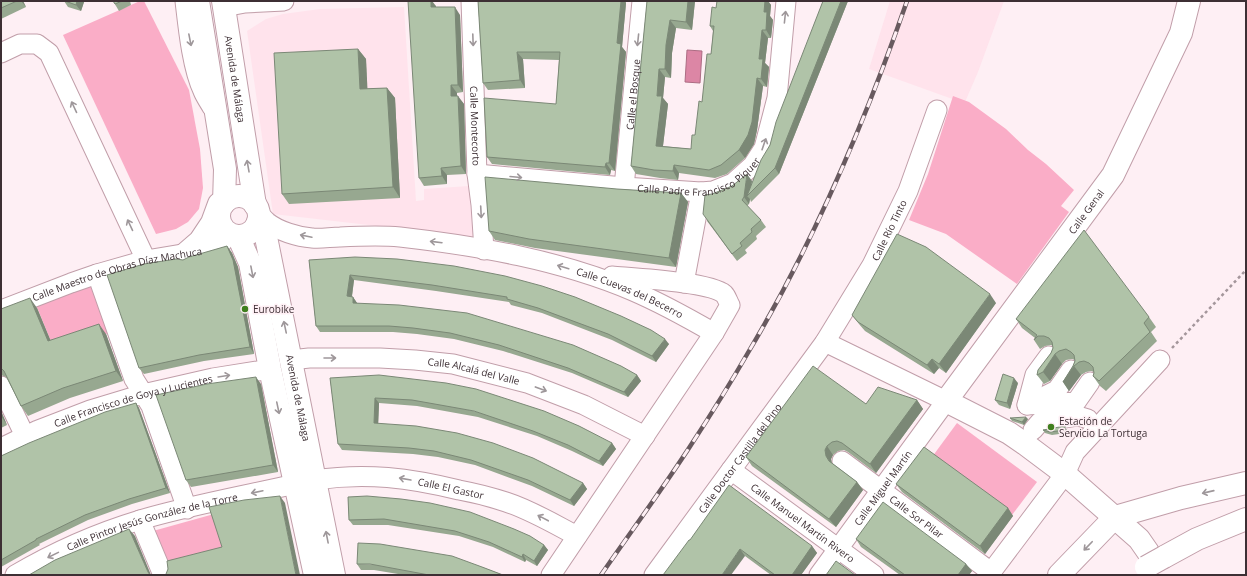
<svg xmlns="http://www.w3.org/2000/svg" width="1247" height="576" font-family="'Open Sans',sans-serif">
<rect width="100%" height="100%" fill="#feeff4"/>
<!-- built -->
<g fill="#ffe3ec">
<polygon points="890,1 1004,1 978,72 965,102 969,105 869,69"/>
<polygon points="404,7 416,201 424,200 424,189 469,186 473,237 273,214 247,31 266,19 283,14 320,9"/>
</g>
<!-- green -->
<g fill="#faadc7">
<polygon points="140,1 144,1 189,90 200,149 203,188 199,209 188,222 176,229 156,234 63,35"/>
<polygon points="953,96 969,102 1006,129 1028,150 1046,164 1074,190 1061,206 1069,212 1017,284 946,234 909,220 928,174"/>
<polygon points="91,284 109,333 55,351 36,305"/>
<polygon points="957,423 1037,482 1012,515 932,457"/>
<polygon points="214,514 227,555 170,570 153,531"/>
</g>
<!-- water -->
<polygon fill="#dc86a5" stroke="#ac6c83" points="687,50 702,51 700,83 685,82"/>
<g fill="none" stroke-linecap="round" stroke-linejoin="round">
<!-- major-tunnel -->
<polyline stroke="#d7c9ce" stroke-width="22" stroke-dasharray="22 11" stroke-linecap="butt" points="1148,552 1163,575"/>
<!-- minor casing -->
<g stroke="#c19ea9" stroke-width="21">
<g id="minor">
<path d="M185,1C188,27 192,68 203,91C205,96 209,102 212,107"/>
<path id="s1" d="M471,1L477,174L481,205L484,250"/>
<polyline points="224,11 229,6 245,3 284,1"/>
<polyline points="1,53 20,44 37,44 49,53 146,260"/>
<path id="s2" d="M477,174L624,187L701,192L713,191L733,183L753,165L764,148L777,98L786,1"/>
<path id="s3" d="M624,187L642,1"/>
<path id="s4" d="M259,213C261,216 264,219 267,222C278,231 298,237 312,238C321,239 331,237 340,237C360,236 380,235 400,237C479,246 560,260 633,291C661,303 688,318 714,333"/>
<polyline points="97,274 134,379 151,406 187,509"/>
<polyline points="684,283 701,192"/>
<path id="s5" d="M1,310L71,283L97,274L146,260L200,251L220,245L229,234"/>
<path id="s6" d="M291,360L309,358H380L415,360L453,364L527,383L584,405L645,436"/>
<polyline points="1,386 25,436"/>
<polyline points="1035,401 1057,390 1071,370"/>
<polyline points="1027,405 1076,402 1090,382"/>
<polyline points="1027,405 1035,375 1049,356"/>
<polyline points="1033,430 1040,422 1078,416 1088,419"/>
<path id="s7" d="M1,448L38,430L90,410L143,394L213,378L270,369"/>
<path id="s8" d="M842,461L991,572"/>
<path id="s9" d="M731,470L874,575"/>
<path id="s10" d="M315,480C366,472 410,478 459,490C475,493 491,497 506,502C531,510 554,524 577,536"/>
<polyline points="140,520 163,575"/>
<path id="s11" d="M15,575C54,552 97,533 140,520C191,505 243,496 295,484"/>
<path d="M551,575L714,333L730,305C728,302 727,297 724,294C710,282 634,278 612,276"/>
<path id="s12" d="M654,575L825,342L872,265L908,191L937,110"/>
<path id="s13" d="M819,575L946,401L825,342"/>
<polyline points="989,575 1065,474 1075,452 1160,360"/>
</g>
</g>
<!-- major casing -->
<g stroke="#c19ea9" stroke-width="24">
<g id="major">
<polyline points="198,1 225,169 224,203"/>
<path id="s14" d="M223,1L255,205"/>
<circle cx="239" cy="216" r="20"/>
<path id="s15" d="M258,222L266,237L334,575"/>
<polyline points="238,236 250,263 270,369 315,575"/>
<polyline points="185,254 200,241 212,223 219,204"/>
<path id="s16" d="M1148,552L1139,539L1065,474L1025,444L1009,433L946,401L1113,175L1181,33L1189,1"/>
<polyline points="1164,557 1197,539 1246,519"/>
<polyline points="1059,575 1115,517 1181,498 1246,483"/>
</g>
</g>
<!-- path -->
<polyline stroke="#a4969b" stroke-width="2.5" stroke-dasharray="3 3" stroke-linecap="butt" points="1172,348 1246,270"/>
<!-- minor -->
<use href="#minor" stroke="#fff" stroke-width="19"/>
<!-- major -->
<use href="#major" stroke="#fff" stroke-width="22"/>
<!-- rail casing -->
<g stroke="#685a5f" stroke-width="4.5">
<path id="rail" d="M601,575C630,533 661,491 689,448C710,416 730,384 749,351C815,240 865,122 907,1"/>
</g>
<!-- rail -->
<use href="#rail" stroke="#feeff4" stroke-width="3" stroke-dasharray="9" stroke-linecap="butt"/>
<!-- major-bridge casing -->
<g stroke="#c19ea9" stroke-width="24" stroke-linecap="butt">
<polyline id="major-bridge" points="1146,567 1164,557"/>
</g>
<!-- major-bridge -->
<use href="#major-bridge" stroke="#fff" stroke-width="22"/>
</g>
<!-- wall -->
<g fill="#97a890">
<polygon points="1,1 23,1 26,7 1,19"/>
<polygon points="64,1 87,1 84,2 81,11 68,7"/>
<polygon points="113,1 130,1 131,5 119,11"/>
<polygon points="478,1 625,1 626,3 622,47 626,52 615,171 611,170 610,175 492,164 487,157 556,104 559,60 523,59 525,88 488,90 483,83"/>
<polygon points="647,1 695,1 692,30 676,28 672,53 671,78 665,77 663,98 668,104 663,146 691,149 695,135 702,102 711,54 713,31 710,26 716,8 717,1 768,1 771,5 770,16 773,20 771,38 768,38 765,63 769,67 767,87 763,86 757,130 754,144 745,158 727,174 715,178 679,173 678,180 660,178 636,174 631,166"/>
<polygon points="823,1 848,1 779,174 751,202 750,199 749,204 747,206 761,220 766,227 756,236 757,239 745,250 747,253 737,261 707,221 712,194 752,181 751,186 770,145"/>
<polygon points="436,6 436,7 460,15 463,92 457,93 457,96 464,104 466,174 447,175 447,184 424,186 419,178"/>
<polygon points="358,49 366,59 367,89 387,88 395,98 400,198 289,204 282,194"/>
<polygon points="617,189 681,193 688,202 676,267 535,248 495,240 489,231"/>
<polygon points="227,246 232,253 238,267 254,354 204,361 144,374 139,368 183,260"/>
<polygon points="397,259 669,344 656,362 612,340 542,313 511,305 509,302 436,291 354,280 352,297 353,297 357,303 637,375 641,381 628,397 572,373 503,351 454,339 417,334 393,332 320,332 316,326 309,260"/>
<polygon points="996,303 946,373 939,368 934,374 865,331 859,324 852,315"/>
<polygon points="37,308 50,340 106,334 123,381 70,398 28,416 21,406 6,377 1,375 1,309"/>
<polygon points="1149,317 1156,327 1151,332 1157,341 1106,391 1100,386 1093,376 1094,372 1091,371 1086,372 1081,375 1069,391 1063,382 1073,366 1075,360 1072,359 1066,360 1062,364 1050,381 1044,384 1037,375 1051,353 1053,348 1053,346 1051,345 1045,346 1040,349 1034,340 1035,338 1022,328 1016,319"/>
<polygon points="330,378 612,443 616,449 603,466 572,451 537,436 478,417 417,406 379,403 378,424 583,483 587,489 574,506 532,486 475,465 438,457 413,454 342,450 338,444"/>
<polygon points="1018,383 1010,409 999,405 995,400"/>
<polygon points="261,384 278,472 191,487 186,480"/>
<polygon points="917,400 923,409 876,473 848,452 844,450 838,451 833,455 831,459 832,463 857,482 863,490 836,527 752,466 746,457 866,404"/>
<polygon points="136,403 139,408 170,493 132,504 88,520 39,544 40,545 1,567 1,456"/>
<polygon points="1,411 7,425 1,428"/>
<polygon points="1010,418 1028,419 1024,425 1012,421"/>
<polygon points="1067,429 1067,433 1052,435 1045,433 1043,430"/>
<polygon points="896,484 1008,508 1013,516 985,554 902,492"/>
<polygon points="348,497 544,545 548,550 537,566 526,560 525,562 493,547 459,536 388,525 353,525 349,520"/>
<polygon points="856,539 966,564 972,571 969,575 900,575 861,547"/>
<polygon points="690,540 812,546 817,553 801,575 771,575 745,556"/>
<polygon points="357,564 482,567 503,575 404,575 374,570 361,570"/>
</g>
<!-- shaded-wall -->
<g fill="#7b8876">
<polygon points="21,1 23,1 26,7"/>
<polygon points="77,1 83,1 84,2 81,11 76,5"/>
<polygon points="431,1 432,1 436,6 436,14 431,7"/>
<polygon points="621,1 625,1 626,3 622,47 626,52 615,171 609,163 617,43"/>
<polygon points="688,1 695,1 692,30 686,22"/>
<polygon points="762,1 768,1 771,5 770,16 773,20 771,38 766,30"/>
<polygon points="841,1 848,1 779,174 775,168"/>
<polygon points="455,7 460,15 463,92 458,85"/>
<polygon points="670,20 676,28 672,53 671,78 665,69 666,45"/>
<polygon points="762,30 768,38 765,63 769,67 767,87 761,79 759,59"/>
<polygon points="358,49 366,59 368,100 360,89"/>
<polygon points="517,52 523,59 525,88 520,80"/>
<polygon points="659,69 665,77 663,98 668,104 662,154 656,146 657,96"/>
<polygon points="757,78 763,86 757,130 754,144 745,158 739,150"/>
<polygon points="451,85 457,93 457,103 451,96"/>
<polygon points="387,88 395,98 400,198 393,187"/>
<polygon points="458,96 464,104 466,174 461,166"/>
<polygon points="606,163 611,170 610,175 605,167"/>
<polygon points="674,165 679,173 678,180 673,171"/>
<polygon points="441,168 447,175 447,184 442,176"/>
<polygon points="747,174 752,181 750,193 747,196 750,199 749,204 744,197"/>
<polygon points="681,193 688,202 676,267 669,258"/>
<polygon points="227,246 232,253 238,267 254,354 250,347"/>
<polygon points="350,275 354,280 351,302 347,296"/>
<polygon points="990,294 996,303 946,373 939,364"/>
<polygon points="353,297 357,303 357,309 353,303"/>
<polygon points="30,298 37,308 55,351 48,341"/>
<polygon points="99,324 106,334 123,381 116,371"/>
<polygon points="665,339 669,344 656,362 652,356"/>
<polygon points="1055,354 1062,364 1050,381 1043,372"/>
<polygon points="932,359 939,368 934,374 927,365"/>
<polygon points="1074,366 1081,375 1069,391 1063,382"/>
<polygon points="637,375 641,381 628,397 624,392"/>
<polygon points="256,377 261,384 278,472 273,465"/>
<polygon points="1014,378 1018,383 1010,409 1007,403"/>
<polygon points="375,398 379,403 378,429 374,423"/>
<polygon points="917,400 923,409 876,473 870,464"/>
<polygon points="136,403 139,408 170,493 166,488"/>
<polygon points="1,411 7,425 1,416"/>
<polygon points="1026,417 1028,419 1024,425 1022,422"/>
<polygon points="612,443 616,449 603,466 599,461"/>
<polygon points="827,446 833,455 831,459 832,465 826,456 825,450"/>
<polygon points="857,482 863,490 836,527 829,519"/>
<polygon points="583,483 587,489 574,506 570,500"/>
<polygon points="280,496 285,503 300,575 296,575"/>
<polygon points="1008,508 1013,516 985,554 980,546"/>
<polygon points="129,529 135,536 151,575 150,575 148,572"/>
<polygon points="544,545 548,550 537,566 534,561"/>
<polygon points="812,546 817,553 801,575 792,575"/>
<polygon points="740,549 745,556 731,575 722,575"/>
<polygon points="523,554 526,560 525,562 522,557"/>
<polygon points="966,564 972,571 969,575 958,575"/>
</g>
<!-- building -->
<g fill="#b0c3a8" stroke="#7b8876">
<polygon points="1,1 17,1 1,8"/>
<polygon points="65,1 77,1 76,5"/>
<polygon points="113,1 122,1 115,4"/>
<polygon points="408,1 431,1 431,7 455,7 458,85 451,85 451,96 458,96 461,166 441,168 442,176 419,178"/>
<polygon points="478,1 621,1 617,43 621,44 609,163 606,163 605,167 487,157 484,98 556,104 560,52 517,52 520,80 483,83"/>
<polygon points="647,1 688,1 686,22 670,20 666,45 665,69 659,69 657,96 662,96 656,146 691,149 692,135 695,135 699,101 702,102 707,54 711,54 714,26 710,26 712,7 716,8 717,1 765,1 764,12 767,12 766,30 762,30 759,59 763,59 761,79 757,78 752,122 748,135 739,150 721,165 709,170 674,165 673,171 654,170 631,166"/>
<polygon points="823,1 841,1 775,168 747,196 761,160 770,145 776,122"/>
<polygon points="358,49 360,89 387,88 393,187 282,194 274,53"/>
<polygon points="747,174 744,197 742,200 761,220 751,229 752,232 740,243 742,246 732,254 703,214 705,195 712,194 732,186"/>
<polygon points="485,177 617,189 681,193 669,258 529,239 489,231"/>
<polygon points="1084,230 1149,317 1144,323 1150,332 1099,381 1093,376 1094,373 1093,367 1089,363 1084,361 1079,362 1074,366 1063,382 1073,366 1075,361 1074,355 1071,352 1066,349 1059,351 1055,354 1043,372 1037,375 1038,370 1051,353 1053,348 1052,342 1049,338 1044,336 1038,336 1034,340 1037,335 1016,319"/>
<polygon points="897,234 926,247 990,294 939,364 932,359 927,365 858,322 852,315"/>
<polygon points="227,246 233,260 250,347 199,355 139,368 107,275 144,264 176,259 183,260 189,257"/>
<polygon points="355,257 397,259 454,266 505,276 542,286 575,297 621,316 651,330 665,339 652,356 608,334 538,308 507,299 507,297 432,285 350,275 347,296 353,297 353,303 399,305 467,313 573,345 621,366 637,375 624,392 568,368 499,345 450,333 413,328 389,326 316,326 309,260"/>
<polygon points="30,298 48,341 99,324 116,371 63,388 21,406 4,371 1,368 1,309"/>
<polygon points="813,366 866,404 878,387 917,400 870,464 842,443 837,441 832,442 827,446 825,450 826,456 829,461 857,482 829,519 746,457"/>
<polygon points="1003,374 1014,378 1007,403 995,400"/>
<polygon points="379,375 446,383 476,389 544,411 579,426 612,443 599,461 568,445 533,431 474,411 412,400 375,398 374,423 416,426 457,433 493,443 533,458 583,483 570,500 528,480 471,460 434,451 409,448 338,444 330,378"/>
<polygon points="256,377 273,465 186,480 156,395 207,384"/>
<polygon points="136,403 166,488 129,499 85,515 36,539 36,540 1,560 1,456 29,443 105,412"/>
<polygon points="1026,417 1022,422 1010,418"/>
<polygon points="1065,426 1065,430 1050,432 1043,430"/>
<polygon points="924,447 1008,508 980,546 896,484"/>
<polygon points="729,485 812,546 792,575 775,575 740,549 722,575 663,575 689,540 690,540"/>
<polygon points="280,496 296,575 165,575 166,574 168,569 167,561 222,547 209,507 244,500"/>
<polygon points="367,496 401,499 430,503 470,512 514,529 530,536 544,545 534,561 523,554 522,557 489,542 455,531 384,519 349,520 348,497"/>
<polygon points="883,502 966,564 958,575 905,575 856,539"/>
<polygon points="129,529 148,572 150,575 29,575 55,560"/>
<polygon points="358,543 380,544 452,556 482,567 503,575 429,575 370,564 357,564"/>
<polygon points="836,561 855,575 826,575"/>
</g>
<!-- one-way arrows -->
<defs><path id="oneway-shaft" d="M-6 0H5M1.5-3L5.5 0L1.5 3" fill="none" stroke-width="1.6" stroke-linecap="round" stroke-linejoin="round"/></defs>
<g stroke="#9e979a">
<use href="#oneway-shaft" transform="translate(785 17) rotate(-84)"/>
<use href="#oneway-shaft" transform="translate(190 40) rotate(79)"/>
<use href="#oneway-shaft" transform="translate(473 40) rotate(88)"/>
<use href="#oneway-shaft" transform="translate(638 40) rotate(96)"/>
<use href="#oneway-shaft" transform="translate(74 107) rotate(-115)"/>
<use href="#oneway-shaft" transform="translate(764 144) rotate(-71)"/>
<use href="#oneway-shaft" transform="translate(248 166) rotate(-100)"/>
<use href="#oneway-shaft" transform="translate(516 177) rotate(5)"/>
<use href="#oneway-shaft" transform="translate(481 212) rotate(87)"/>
<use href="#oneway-shaft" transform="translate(130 225) rotate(-115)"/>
<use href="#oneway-shaft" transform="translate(306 236) rotate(-168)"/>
<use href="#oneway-shaft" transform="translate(436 242) rotate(-173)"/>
<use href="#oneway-shaft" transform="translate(563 267) rotate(-163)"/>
<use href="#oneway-shaft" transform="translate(252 272) rotate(79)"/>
<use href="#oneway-shaft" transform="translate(285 327) rotate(-102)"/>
<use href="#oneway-shaft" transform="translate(330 358)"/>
<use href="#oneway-shaft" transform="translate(224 376) rotate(-9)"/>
<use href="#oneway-shaft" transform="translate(541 389) rotate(20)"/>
<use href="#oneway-shaft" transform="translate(278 408) rotate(78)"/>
<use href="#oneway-shaft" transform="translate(405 479) rotate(-170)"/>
<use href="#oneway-shaft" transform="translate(257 492) rotate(168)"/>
<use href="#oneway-shaft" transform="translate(1208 492) rotate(167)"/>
<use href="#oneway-shaft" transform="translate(543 518) rotate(-152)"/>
<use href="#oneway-shaft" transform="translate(327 537) rotate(-101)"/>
<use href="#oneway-shaft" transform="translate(1088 546) rotate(134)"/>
<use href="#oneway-shaft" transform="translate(53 555) rotate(154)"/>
</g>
<!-- markers -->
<g fill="#3f7f1e" stroke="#feeff4" stroke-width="1.5">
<circle cx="245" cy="309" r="4"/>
<circle cx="1051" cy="427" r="4"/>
</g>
<g text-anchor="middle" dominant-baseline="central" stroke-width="3" stroke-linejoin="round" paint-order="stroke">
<!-- street labels -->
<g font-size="10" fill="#3d2f34" stroke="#feeff4">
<text stroke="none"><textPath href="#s14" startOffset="79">Avenida de Málaga</textPath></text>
<text stroke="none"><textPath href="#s3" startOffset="93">Calle el Bosque</textPath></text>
<text stroke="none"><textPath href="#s1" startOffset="125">Calle Montecorto</textPath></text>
<text stroke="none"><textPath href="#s2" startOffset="227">Calle Padre Francisco Piquer</textPath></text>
<text stroke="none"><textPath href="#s16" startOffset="490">Calle Genal</textPath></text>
<text stroke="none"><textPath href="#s12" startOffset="418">Calle Río Tinto</textPath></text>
<text stroke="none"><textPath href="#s5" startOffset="122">Calle Maestro de Obras Díaz Machuca</textPath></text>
<text stroke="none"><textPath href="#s4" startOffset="386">Calle Cuevas del Becerro</textPath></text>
<text stroke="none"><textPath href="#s6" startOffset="184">Calle Alcalá del Valle</textPath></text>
<text stroke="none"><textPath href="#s15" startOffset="181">Avenida de Málaga</textPath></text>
<text stroke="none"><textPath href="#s7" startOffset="141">Calle Francisco de Goya y Lucientes</textPath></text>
<text stroke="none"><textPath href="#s12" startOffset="145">Calle Doctor Castilla del Pino</textPath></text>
<text stroke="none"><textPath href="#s13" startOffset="108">Calle Miguel Martín</textPath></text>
<text stroke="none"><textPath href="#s10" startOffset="137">Calle El Gastor</textPath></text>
<text stroke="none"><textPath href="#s8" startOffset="93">Calle Sor Pilar</textPath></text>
<text stroke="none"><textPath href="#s9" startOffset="89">Calle Manuel Martín Rivero</textPath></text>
<text stroke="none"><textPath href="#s11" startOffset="148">Calle Pintor Jesús González de la Torre</textPath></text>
</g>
<!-- poi labels -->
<g font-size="10" fill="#3d2f34" stroke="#feeff4" text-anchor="start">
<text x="253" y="309">Eurobike</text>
<text x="1059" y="421">Estación de<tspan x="1059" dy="12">Servicio La Tortuga</tspan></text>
</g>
</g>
<!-- border -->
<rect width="1247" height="576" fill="none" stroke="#3d2f34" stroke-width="4"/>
</svg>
